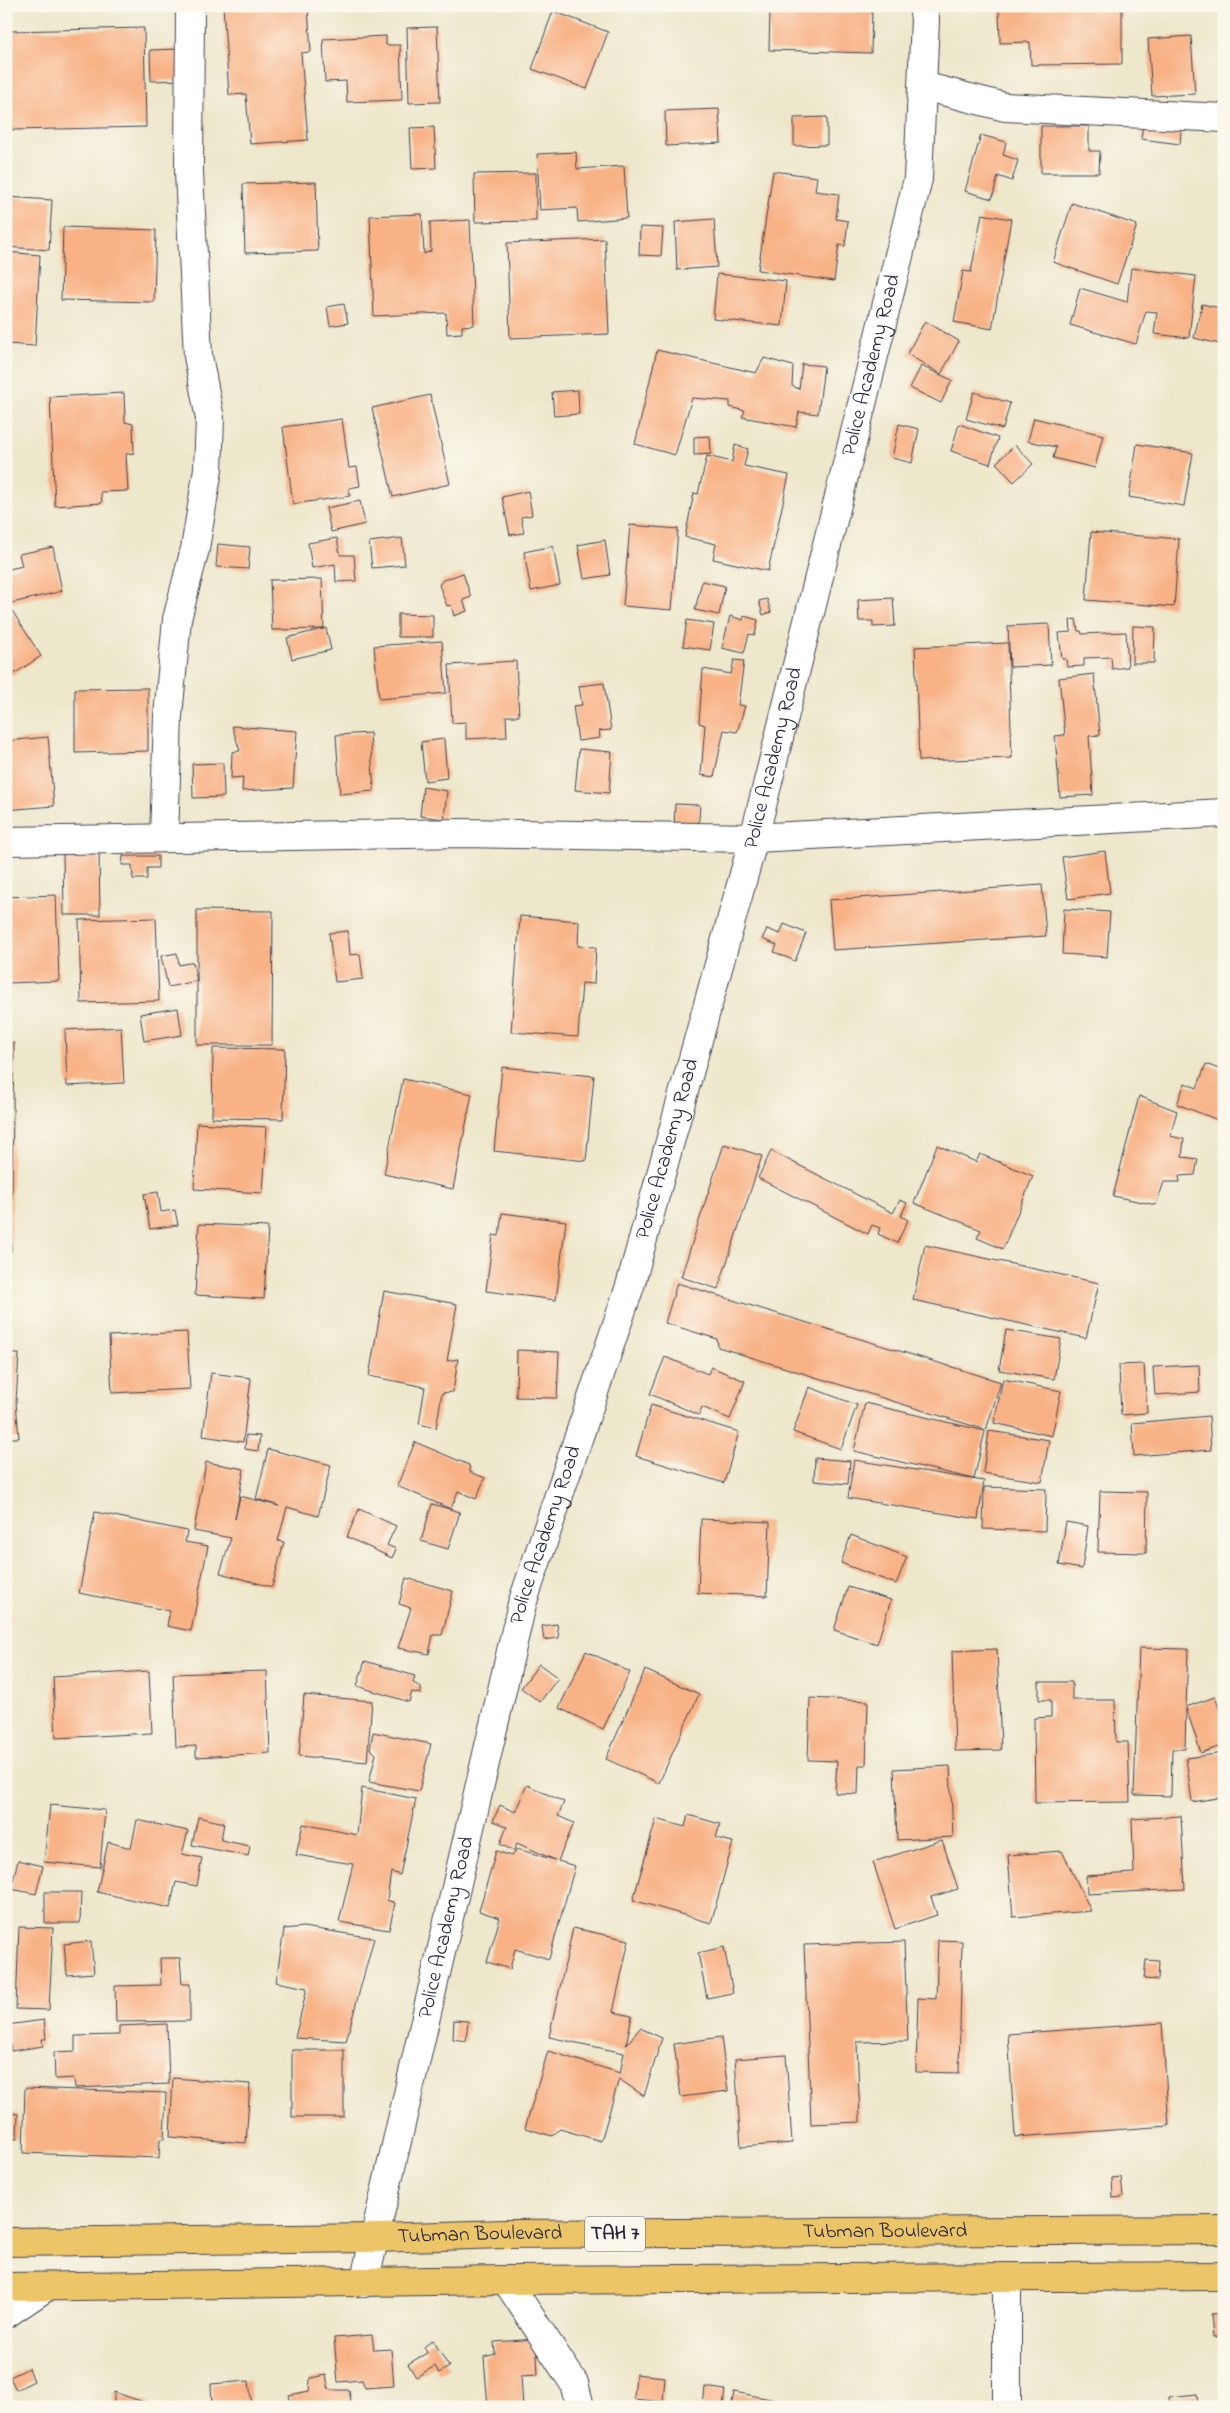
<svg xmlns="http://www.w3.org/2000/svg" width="1230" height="2413" font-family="'Indie Flower',sans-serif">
<rect width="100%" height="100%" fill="#fbf7ec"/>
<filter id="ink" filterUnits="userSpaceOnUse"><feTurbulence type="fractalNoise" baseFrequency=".02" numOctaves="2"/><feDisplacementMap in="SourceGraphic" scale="10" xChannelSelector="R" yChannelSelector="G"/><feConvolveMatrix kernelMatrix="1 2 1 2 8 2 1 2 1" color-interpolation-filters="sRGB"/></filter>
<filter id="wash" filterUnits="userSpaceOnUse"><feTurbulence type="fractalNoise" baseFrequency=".0096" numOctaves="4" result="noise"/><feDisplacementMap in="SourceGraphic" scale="20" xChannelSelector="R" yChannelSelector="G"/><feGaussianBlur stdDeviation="1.12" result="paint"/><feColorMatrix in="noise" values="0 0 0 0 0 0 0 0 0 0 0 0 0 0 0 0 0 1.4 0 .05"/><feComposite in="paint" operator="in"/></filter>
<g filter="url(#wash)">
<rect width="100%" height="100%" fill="#ede7cb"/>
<g id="blocks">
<!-- building -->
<g fill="#f8b286">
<polygon points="223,6 300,6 300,9 308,8 311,52 301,53 308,140 250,144 246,94 229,95"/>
<polygon points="770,6 872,6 871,53 769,50"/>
<polygon points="999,6 1122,6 1122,64 1031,65 1030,42 1000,43"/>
<polygon points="553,11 608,32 587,89 532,69"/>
<polygon points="437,27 440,102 409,103 407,28"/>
<polygon points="144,28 146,127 12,130 9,31"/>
<polygon points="386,36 386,45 400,45 402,100 347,102 346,81 325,82 323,39"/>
<polygon points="1191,36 1195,94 1152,96 1148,39"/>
<polygon points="179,49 181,80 151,81 150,50"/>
<polygon points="719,109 721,143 666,146 665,111"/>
<polygon points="1144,115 1182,119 1180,144 1141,139"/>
<polygon points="827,117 827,145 794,146 794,118"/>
<polygon points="1041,126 1089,126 1089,151 1100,151 1099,173 1041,173"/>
<polygon points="434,127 436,168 412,169 410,128"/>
<polygon points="981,135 1006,142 1003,155 1018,160 1012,181 998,176 992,199 965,191"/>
<polygon points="576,152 577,169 624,166 627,218 578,222 577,208 540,210 537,154"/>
<polygon points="773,171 817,177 815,191 839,194 836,219 848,221 845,246 839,245 834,281 758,270"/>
<polygon points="536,173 536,221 475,222 474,174"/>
<polygon points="316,182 318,251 245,253 243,184"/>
<polygon points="6,197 52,200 49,250 6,247"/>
<polygon points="1072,203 1137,225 1117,284 1053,262"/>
<polygon points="422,214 424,254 431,251 430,222 470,220 474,325 462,326 462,333 447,334 446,313 374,316 370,216"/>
<polygon points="982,214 1011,219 992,329 954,322 963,271 971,272"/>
<polygon points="714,219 717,267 677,270 675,222"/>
<polygon points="63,227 156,230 154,302 61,300"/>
<polygon points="640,227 663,228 661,256 639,255"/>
<polygon points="605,239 609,334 510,338 507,243"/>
<polygon points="6,252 40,255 35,346 6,344"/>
<polygon points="1131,268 1196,276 1189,338 1154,334 1157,312 1146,311 1136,344 1070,325 1080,288 1127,302"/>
<polygon points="717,274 786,281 782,326 713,319"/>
<polygon points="344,304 348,323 330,326 327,307"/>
<polygon points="1202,304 1224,309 1224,345 1194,338"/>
<polygon points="925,321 959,341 941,374 907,354"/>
<polygon points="657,350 756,373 764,358 793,366 792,386 799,389 802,364 824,366 818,414 799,412 796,427 742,417 745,411 730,407 730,401 692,398 675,455 635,444"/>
<polygon points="921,366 952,380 941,403 910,388"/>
<polygon points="578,390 579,414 554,416 552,392"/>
<polygon points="974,392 1010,403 1003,429 966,419"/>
<polygon points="124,393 125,422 133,424 134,453 126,454 128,491 101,492 102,503 55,506 50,397"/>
<polygon points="430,395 450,484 393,497 372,408"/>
<polygon points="1034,418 1103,435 1095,468 1053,458 1056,447 1028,441"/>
<polygon points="342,419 349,468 357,467 360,486 349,488 350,496 293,504 283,427"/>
<polygon points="899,424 919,429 912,463 892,458"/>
<polygon points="959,424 998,438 990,464 951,451"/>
<polygon points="710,436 711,454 694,455 694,437"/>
<polygon points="1137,444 1193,453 1184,506 1129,497"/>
<polygon points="735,445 748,449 744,466 789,475 768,571 713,559 716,544 685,537 694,493 698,494 707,456 732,462"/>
<polygon points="1015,445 1033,464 1014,482 996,463"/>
<polygon points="528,491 532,515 521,517 524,533 510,535 502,497"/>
<polygon points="360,501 365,524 331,532 326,508"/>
<polygon points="630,525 678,529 672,610 623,606"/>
<polygon points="1091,532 1179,539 1174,607 1086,600"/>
<polygon points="337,538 340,555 354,555 356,581 336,582 335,564 312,568 308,543"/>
<polygon points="402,538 405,565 372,568 369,542"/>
<polygon points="605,540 610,575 584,579 578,545"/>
<polygon points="218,544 250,547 248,569 216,567"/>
<polygon points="553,546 560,585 531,591 524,552"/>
<polygon points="53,547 62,591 8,604 6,570 22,566 19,554"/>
<polygon points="463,573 471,597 463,600 467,611 454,616 451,605 447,606 439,585 443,580"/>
<polygon points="322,579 324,629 272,630 270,580"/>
<polygon points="702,581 725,586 719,615 695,610"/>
<polygon points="893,598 895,626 873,627 873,621 859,621 858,600"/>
<polygon points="767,599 771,612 763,615 759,601"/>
<polygon points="11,609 41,656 11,676 6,668 6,612"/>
<polygon points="398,614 433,615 433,637 398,637"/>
<polygon points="730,616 743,620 744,616 758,620 755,635 749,634 744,653 722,648"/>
<polygon points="1076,619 1078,631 1081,631 1082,634 1126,632 1128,667 1112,669 1111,657 1084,658 1084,666 1067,667 1066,659 1062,659 1059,633 1071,632 1070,620"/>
<polygon points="687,620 714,624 710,650 683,646"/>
<polygon points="1049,624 1051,665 1010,667 1008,626"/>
<polygon points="1133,626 1155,627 1154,663 1132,663"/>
<polygon points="326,628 331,650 292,659 287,638"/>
<polygon points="442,641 446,693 379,699 374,646"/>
<polygon points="1008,643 1012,758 919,761 915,647"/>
<polygon points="734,660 744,661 738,705 745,706 737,732 724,730 714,777 701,775 705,725 699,723 703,669 731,674"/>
<polygon points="516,661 519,716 506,716 507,737 466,739 466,722 452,723 449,665"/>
<polygon points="1094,674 1100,735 1089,736 1093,795 1060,797 1055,736 1065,735 1059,678"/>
<polygon points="604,683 611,730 599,731 600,738 578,741 573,706 582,705 579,686"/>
<polygon points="148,688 148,751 75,753 75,689"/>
<polygon points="232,726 297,731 293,788 242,791 243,777 231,778 232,752 240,751"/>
<polygon points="370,733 374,791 340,794 336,735"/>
<polygon points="48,737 54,806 6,810 6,741"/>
<polygon points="444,739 447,778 425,781 421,742"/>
<polygon points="579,749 612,752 609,793 575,790"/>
<polygon points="223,763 224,797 193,798 192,764"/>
<polygon points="423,787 447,791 444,819 420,816"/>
<polygon points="675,804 700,805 698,831 674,829"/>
<polygon points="1105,851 1110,893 1068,899 1062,857"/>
<polygon points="99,853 100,915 64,915 63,854"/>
<polygon points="123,856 158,856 158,868 147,868 147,879 133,879 132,865 122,865"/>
<polygon points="1042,885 1046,936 833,950 829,900"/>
<polygon points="56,895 59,981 8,983 6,897"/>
<polygon points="1064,909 1110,912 1107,957 1062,954"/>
<polygon points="197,910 273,911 272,1045 197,1045 197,981 168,987 161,956 177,953 179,965 193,962 197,981"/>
<polygon points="520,916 579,921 578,946 596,947 594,984 582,983 578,1037 511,1032"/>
<polygon points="156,918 159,1001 81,1003 79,920"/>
<polygon points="784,924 806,933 795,961 774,952 777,945 762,939 767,929 780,934"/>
<polygon points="348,931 350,955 360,954 363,979 335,982 329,933"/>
<polygon points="178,1008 182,1035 144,1041 140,1014"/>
<polygon points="121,1027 124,1083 67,1086 65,1030"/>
<polygon points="6,1043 14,1043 11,1252 6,1252"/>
<polygon points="213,1048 285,1049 283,1119 212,1118"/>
<polygon points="1206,1064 1224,1071 1223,1122 1177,1104 1185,1083 1197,1088"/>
<polygon points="502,1067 594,1076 586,1161 494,1151"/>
<polygon points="403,1079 472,1094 453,1189 384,1174"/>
<polygon points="1139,1096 1177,1111 1170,1136 1184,1139 1182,1157 1198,1159 1195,1175 1179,1176 1180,1182 1164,1182 1156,1205 1113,1196"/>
<polygon points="197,1123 267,1127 263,1193 194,1189"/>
<polygon points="724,1144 762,1156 718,1289 681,1277"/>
<polygon points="937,1145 976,1162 980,1154 1033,1176 1003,1249 977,1238 981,1230 914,1203"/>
<polygon points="771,1151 893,1213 900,1200 907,1203 901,1216 908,1220 897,1243 878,1234 880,1228 872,1225 868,1234 758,1178"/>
<polygon points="158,1192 161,1212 175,1210 178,1225 150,1229 144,1194"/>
<polygon points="502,1213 566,1221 556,1300 486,1291 493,1235 499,1236"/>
<polygon points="199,1224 268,1227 264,1299 195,1295"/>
<polygon points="925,1245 1099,1283 1086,1338 913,1300"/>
<polygon points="677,1283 1001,1382 986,1430 718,1347 717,1339 665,1323"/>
<polygon points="384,1291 457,1304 447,1361 458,1359 453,1392 442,1393 436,1428 419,1424 425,1387 369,1376"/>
<polygon points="1006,1330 1061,1339 1054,1379 999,1370"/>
<polygon points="187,1332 190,1389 112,1393 109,1336"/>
<polygon points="517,1350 559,1352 557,1398 516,1397"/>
<polygon points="6,1354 19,1354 16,1402 19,1438 6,1438"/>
<polygon points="665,1357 708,1374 711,1367 745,1381 730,1419 702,1407 699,1415 650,1394"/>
<polygon points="1144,1364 1147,1413 1121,1415 1119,1365"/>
<polygon points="1199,1365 1200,1392 1155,1395 1153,1367"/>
<polygon points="211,1373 251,1378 243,1442 203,1436"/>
<polygon points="1003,1379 1061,1391 1052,1436 994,1423"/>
<polygon points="809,1387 857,1405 841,1449 793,1432"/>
<polygon points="865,1403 985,1431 974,1479 854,1451"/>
<polygon points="651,1405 739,1432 724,1483 636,1456"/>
<polygon points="1209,1416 1211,1450 1134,1456 1132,1423"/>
<polygon points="989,1431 1049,1440 1042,1482 983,1473"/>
<polygon points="246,1435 260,1436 258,1451 245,1449"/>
<polygon points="415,1442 469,1465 470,1472 485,1478 476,1499 458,1491 451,1509 397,1486"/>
<polygon points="268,1449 331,1465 318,1516 287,1507 278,1541 284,1542 272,1587 220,1573 231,1538 194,1531 206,1462 244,1469 235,1519 240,1496 279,1506 256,1499"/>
<polygon points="815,1458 850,1461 848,1484 814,1481"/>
<polygon points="854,1460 984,1481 978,1519 848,1498"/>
<polygon points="984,1487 1046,1489 1045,1531 983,1529"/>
<polygon points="1100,1491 1147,1492 1146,1553 1098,1552"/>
<polygon points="432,1504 460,1512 448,1549 421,1541"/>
<polygon points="359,1509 396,1526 387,1545 396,1549 392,1558 347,1537"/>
<polygon points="95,1512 187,1531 185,1542 208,1546 191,1631 167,1626 170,1611 79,1593"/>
<polygon points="701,1519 770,1522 767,1596 698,1593"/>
<polygon points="1066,1522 1088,1526 1082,1569 1059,1565"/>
<polygon points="851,1535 907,1557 896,1584 841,1563"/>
<polygon points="406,1578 453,1591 442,1635 433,1635 429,1654 398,1648 411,1608 399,1604"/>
<polygon points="848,1587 891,1600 877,1644 834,1630"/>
<polygon points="6,1592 8,1592 11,1620 6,1620"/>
<polygon points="557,1624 559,1638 544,1640 542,1626"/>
<polygon points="6,1636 9,1636 10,1674 6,1674"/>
<polygon points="1139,1648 1188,1649 1186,1707 1215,1697 1222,1716 1224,1716 1224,1745 1201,1753 1186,1708 1185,1749 1172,1749 1171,1796 1134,1795"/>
<polygon points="997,1649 1001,1750 955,1751 952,1651"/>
<polygon points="586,1651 630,1672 603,1729 559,1708"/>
<polygon points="365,1661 415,1676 413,1683 421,1687 421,1694 412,1692 409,1702 357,1686"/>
<polygon points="539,1664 558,1678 540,1702 521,1688"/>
<polygon points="645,1670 699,1694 659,1783 606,1759"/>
<polygon points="149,1671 152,1733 56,1738 53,1677"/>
<polygon points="267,1671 270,1753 196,1757 196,1746 176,1747 173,1674"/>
<polygon points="1039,1682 1072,1682 1072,1700 1115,1700 1116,1742 1128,1742 1130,1802 1035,1803 1034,1718 1051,1717 1051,1700 1039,1700"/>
<polygon points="304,1695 372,1701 367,1762 299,1756"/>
<polygon points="810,1698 868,1701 866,1765 859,1765 858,1794 835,1793 837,1761 808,1760"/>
<polygon points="373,1732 431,1744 419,1791 369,1782 376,1754 370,1749"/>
<polygon points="1224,1753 1224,1797 1192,1802 1186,1758"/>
<polygon points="950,1766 953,1837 897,1840 894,1769"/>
<polygon points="527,1785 564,1802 558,1816 574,1823 558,1861 575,1866 549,1959 515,1949 510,1969 487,1962 500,1918 479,1911 496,1851 512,1856 517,1849 555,1860 517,1843 514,1851 500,1844 507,1827 493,1821 500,1805 515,1812"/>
<polygon points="362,1788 416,1799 400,1875 391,1872 387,1900 395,1903 389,1930 339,1922 353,1864 296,1855 303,1824 357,1835"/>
<polygon points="50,1805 105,1810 100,1867 44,1862"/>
<polygon points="688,1815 720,1824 716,1838 733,1842 711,1923 633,1900 656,1819 685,1827"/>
<polygon points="1181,1816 1185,1889 1087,1894 1086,1876 1134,1873 1132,1819"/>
<polygon points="198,1817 224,1823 221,1840 250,1846 248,1856 192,1845"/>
<polygon points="137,1820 188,1831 182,1854 202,1858 197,1886 176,1882 170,1908 97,1892 108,1842 131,1848"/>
<polygon points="942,1840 958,1889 931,1897 937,1915 895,1929 873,1862"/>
<polygon points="1062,1851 1091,1911 1013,1917 1008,1855"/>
<polygon points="18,1860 43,1866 36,1894 11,1889"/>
<polygon points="45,1892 81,1892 80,1923 45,1923"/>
<polygon points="19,1927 53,1928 49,2010 16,2009"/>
<polygon points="303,1927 374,1938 346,2041 295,2038 307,1988 276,1982 284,1929"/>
<polygon points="573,1928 629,1940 613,2012 632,2016 626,2045 640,2028 662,2038 644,2096 619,2079 601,2141 560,2129 552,2136 525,2128 548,2051 620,2073 624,2053 549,2037"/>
<polygon points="938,1940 962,1941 959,2073 916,2072 918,1998 936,1999"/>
<polygon points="91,1941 94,1973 67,1975 64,1944"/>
<polygon points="904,1942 908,2041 857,2042 860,2122 811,2124 804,1945"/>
<polygon points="724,1947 733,1993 707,1998 698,1953"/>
<polygon points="160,1958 180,1958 182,1984 190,1984 190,2021 116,2022 115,1986 161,1985"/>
<polygon points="1146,1960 1159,1961 1158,1980 1144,1979"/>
<polygon points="44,2020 46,2039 42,2039 43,2046 11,2051 7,2025"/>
<polygon points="454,2020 468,2021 466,2041 453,2039"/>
<polygon points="1162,2023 1169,2126 1015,2137 1008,2034"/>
<polygon points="167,2024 169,2084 75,2088 74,2078 55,2079 54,2052 75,2051 75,2036 119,2035 119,2026"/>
<polygon points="721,2037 728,2091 681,2097 674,2044"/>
<rect x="292" y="2050" width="52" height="67"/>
<polygon points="786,2055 792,2143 741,2147 735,2059"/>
<polygon points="173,2078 250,2084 246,2143 170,2137"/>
<polygon points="25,2088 166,2093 164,2139 160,2139 159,2158 23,2153"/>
<polygon points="6,2113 18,2114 17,2139 6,2138"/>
<polygon points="1121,2177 1123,2197 1113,2198 1112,2178"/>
<polygon points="1224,2313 1224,2337 1213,2337 1211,2314"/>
<polygon points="372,2335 374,2350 391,2349 394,2386 365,2388 362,2380 338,2382 334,2338"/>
<polygon points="536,2339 538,2375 521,2376 523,2407 488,2407 484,2357 495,2354 494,2342"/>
<polygon points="433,2340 449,2367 439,2373 435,2366 416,2377 408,2364 427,2353 424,2347"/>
<polygon points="29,2368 34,2381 16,2390 10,2377"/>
<polygon points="636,2374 665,2377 663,2402 634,2399"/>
<polygon points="326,2375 329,2390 349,2390 352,2407 292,2407 289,2395 309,2391 310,2378"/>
<polygon points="249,2381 252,2407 212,2407 211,2384"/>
<polygon points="705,2387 725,2390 723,2407 703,2407"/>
<polygon points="114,2392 152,2405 152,2407 114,2407"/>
<polygon points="734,2392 781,2401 780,2407 731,2407"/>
<polygon points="1197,2394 1198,2407 1170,2407 1169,2397"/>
</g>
</g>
</g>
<g filter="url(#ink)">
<use href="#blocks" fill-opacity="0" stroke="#404051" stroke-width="1"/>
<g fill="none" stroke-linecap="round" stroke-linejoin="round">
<!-- minor casing -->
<g stroke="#404051" stroke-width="30">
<g id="minor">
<polyline points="923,86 1005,107 1224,118"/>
<polyline points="164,838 168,716 177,619 195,549 208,469 210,419 198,356 189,172 190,6"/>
<polyline points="6,841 463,833 754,838 1224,813"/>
<polyline points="1007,2277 1007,2407"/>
<polyline points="506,2280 574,2383 580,2407"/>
<path id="s1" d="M364,2283L522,1604L630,1286L754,838L918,179L925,19L923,6"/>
<polyline points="6,2314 46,2287"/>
</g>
</g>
<!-- highway casing -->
<g stroke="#404051" stroke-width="30">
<g id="highway">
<path id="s2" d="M6,2242L375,2238L505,2234L1224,2230"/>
<polyline points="6,2287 506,2280 1224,2276"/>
</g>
</g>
<!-- minor -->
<use href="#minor" stroke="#fff" stroke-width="28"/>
<!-- highway -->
<use href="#highway" stroke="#edc569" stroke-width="28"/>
</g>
</g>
<g text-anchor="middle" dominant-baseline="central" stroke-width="5" stroke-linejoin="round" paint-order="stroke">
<!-- shield labels -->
<rect fill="#fbf7ec" stroke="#636270" stroke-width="1" x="585" y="2216.5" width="60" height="35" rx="4"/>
<g font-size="20" font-weight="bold" fill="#22223b">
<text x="615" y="2234">TAH 7</text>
</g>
<!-- street labels -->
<g font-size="21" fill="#22223b" stroke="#fbf7ec">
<text stroke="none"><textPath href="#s1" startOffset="1985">Police Academy Road</textPath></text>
<text stroke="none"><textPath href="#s1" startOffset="1580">Police Academy Road</textPath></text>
<text stroke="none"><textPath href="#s1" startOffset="1175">Police Academy Road</textPath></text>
<text stroke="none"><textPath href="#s1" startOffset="770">Police Academy Road</textPath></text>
<text stroke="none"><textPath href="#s1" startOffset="365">Police Academy Road</textPath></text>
<text stroke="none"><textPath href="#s2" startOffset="879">Tubman Boulevard</textPath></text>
<text stroke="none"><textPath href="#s2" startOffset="474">Tubman Boulevard</textPath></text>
</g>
</g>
<!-- margin -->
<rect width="1230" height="2413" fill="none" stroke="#fbf7ec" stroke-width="25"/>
</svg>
